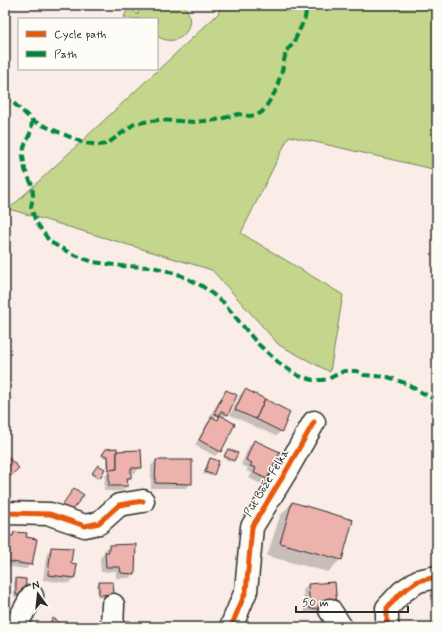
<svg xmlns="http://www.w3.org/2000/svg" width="442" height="632" font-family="Mynerve,sans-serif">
<rect width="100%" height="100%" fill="#faede8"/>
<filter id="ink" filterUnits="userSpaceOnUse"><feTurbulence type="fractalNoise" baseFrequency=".025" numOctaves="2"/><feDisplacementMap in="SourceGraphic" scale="8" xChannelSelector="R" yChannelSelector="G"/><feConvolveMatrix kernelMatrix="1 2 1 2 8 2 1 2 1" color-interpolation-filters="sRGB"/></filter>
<g filter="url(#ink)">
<!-- green -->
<g fill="#c3d68b" stroke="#77805b">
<path d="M138,5H184C200,25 179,51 157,36V19H133L124,17L129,6L138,15Z"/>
<polygon points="221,5 437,5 437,170 289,136 241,233 343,295 330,372 279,345 212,270 9,209 218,14"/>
</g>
<!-- shadow -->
<g fill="#0003" fill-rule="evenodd">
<polygon points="245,390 281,431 276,436 230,415 240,395"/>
<path d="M227,392L228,414L223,418L220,451L215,456L195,445L207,423L211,419L209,418L221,397ZM217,416L219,418L217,420L214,419Z"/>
<polygon points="254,441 279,452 266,479 261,484 249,478 252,473 246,471 248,468 241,465 249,446"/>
<polygon points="228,450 233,460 231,462 223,458"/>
<polygon points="104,452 116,452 141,467 135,473 130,473 130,478 127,481 127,486 122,491 104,491 105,476 108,473 106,458 101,457"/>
<polygon points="210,459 213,474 211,476 203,474 208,461"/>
<polygon points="156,461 191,483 186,488 151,488 151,466"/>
<polygon points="96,468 99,477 97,479 91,475"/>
<polygon points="292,503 341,559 328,572 267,556 280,516"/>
<polygon points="14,533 25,538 31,564 26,569 5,566 5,536 10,537"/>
<polygon points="109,546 134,573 129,578 116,578 116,571 101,572 100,558 104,554 104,551"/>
<polygon points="52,548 74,578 69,583 43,580 47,553"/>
<polygon points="17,579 22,598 14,597 14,582"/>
<polygon points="99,583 113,594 111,596 98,597 97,585"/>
<polygon points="308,585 331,611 305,613 303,590"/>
</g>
<!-- building -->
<g fill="#eeb2ad" stroke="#2b2b2b">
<polygon points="245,389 265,399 256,419 235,410"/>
<polygon points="226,390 237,395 228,415 221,411 219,416 214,413"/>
<polygon points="265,399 290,412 282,432 256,419"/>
<polygon points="220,415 235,424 221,452 199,440 212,417 218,420"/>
<polygon points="254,440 280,452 267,479 254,473 256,468 250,466 252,463 246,460"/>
<polygon points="117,448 117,469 109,470 108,456 102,455 106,449"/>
<polygon points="228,449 238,453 234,461 224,456"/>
<polygon points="141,450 142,468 131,468 131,478 127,478 128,486 109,486 109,470 117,469 117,451"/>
<polygon points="5,454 19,468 5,481"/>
<polygon points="210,458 219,461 214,475 205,472"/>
<polygon points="156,460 192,460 192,484 155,483"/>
<polygon points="98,465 105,469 100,478 92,473"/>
<polygon points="74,488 84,495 71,511 62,505"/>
<polygon points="292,502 353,520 342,560 280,543"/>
<polygon points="14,532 27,533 26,537 37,539 32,565 5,561 5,535 13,536"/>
<polygon points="136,544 135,574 121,573 120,567 106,567 105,552 109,552 109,545"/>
<polygon points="51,547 73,548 71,563 77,564 75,578 48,575"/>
<polygon points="16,578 26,579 25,596 16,595"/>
<polygon points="99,582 113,582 114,594 99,595"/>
<polygon points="335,582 337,606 310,609 308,584"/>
<polygon points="5,600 10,602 7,613 13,615 5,627"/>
<polygon points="53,618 65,626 65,627 47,627"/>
<rect x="117" y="621" width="13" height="6"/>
<rect x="158" y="623" width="12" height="4"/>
</g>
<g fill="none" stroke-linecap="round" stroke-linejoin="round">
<!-- minor casing -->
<g stroke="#2b2b2b" stroke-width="25">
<g id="minor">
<polyline points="5,513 50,514 85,526 99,523 119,505 143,501"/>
<polyline points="330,610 341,627"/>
<polyline points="15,627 32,596"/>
<polyline points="112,627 113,605"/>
<polyline points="231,627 246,591 252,527 285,473 314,422"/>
<polyline points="387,627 387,608 402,592 418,581 437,577"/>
</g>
</g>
<!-- minor -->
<use href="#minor" stroke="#fdfcf7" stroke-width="22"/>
<!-- quiet -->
<g stroke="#00873e" stroke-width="4" stroke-dasharray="8 4" stroke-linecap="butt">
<polyline points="5,95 33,121 84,143 99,145 107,144 134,124 144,122 160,120 195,122 216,120 239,114 249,116 257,115 262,112 267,105 275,92 282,71 286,51 293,44 305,18 307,5"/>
<polyline points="32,120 31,131 24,147 23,156 25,170 32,185 33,195 31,208 36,222 50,242 72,254 93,262 122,266 153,267 178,274 202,286 223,302 257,343 280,364 299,376 313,380 322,380 328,379 344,371 357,371 364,375 388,377 405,383 437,401"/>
</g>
<!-- cycleway casing -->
<g stroke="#fdfcf7" stroke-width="8">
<g id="cycleway">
<polyline points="5,513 50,514 85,526 99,523 119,505 143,501"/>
<polyline points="231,627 246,591 252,527 285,473 314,422"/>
<polyline points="387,627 387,608 402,592 418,581 437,577"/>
</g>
</g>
<!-- cycleway -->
<use href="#cycleway" stroke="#e8590c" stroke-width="5"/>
</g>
</g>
<g text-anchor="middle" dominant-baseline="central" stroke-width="3" stroke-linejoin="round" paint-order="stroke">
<!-- street labels -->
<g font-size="12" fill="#2b2b2b" stroke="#fdfcf7">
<text transform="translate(267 483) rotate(-59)">Put Bože Felka</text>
</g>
</g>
<!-- margin -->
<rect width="442" height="632" fill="none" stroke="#fdfcf7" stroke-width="20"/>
<rect x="10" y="10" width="422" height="612" fill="none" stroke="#2b2b2b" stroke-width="1.5" filter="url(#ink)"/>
<!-- legend -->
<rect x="18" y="18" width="140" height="52" fill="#fdfcf7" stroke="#a9a8a5"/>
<rect x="26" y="31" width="20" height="6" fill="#e8590c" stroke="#a9a8a5"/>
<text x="54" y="38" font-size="12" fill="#2b2b2b">Cycle path</text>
<rect x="26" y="51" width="20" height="6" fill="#00873e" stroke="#a9a8a5"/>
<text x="54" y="58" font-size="12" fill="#2b2b2b">Path</text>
<!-- north arrow -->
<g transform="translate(38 594) rotate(345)" stroke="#fdfcf7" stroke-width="3" paint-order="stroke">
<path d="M0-3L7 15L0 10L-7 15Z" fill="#2b2b2b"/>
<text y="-6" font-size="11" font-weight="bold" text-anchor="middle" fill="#2b2b2b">N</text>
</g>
<!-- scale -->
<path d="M296 606v6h112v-6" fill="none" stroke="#2b2b2b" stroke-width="2"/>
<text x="302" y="606" font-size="12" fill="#2b2b2b" stroke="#fdfcf7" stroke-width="3" paint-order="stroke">50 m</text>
</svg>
